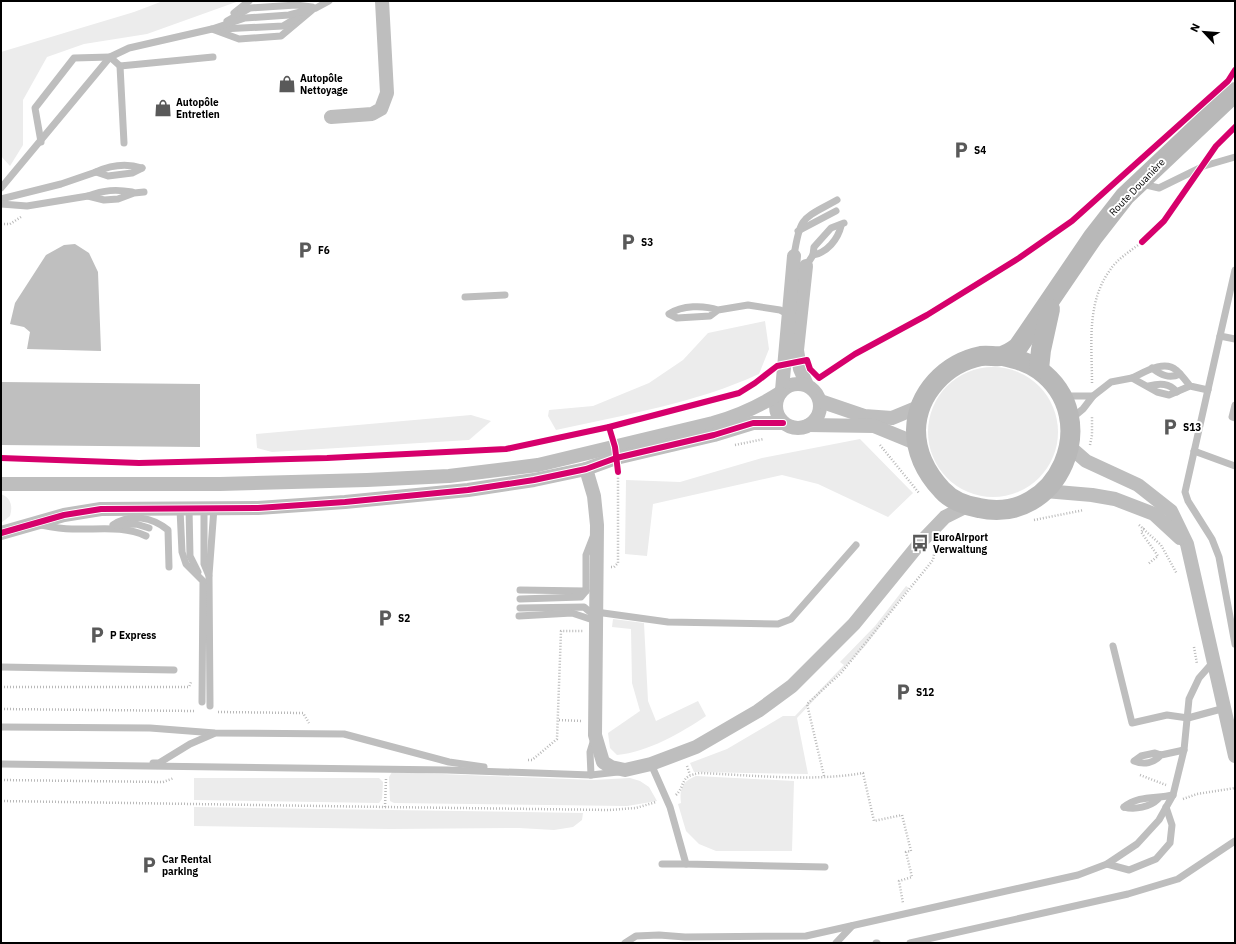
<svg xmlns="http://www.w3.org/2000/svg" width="1236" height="944" font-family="'IBM Plex Sans',sans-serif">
<rect width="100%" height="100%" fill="#fff"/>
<!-- green -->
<g fill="#ececec">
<polygon points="163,1 239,1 147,34 84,44 47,57 23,100 23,145 10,166 1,156 1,52 134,12"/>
<path d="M765,321L769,349L759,374C696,403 624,415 556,430L548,416L549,410L593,406L649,383L683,360L708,333Z"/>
<circle cx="993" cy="432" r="65"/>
<polygon points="471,415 491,421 469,440 272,452 257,448 256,434"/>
<polygon points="860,439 913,493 888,517 818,484 782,475 653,504 647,556 625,554 626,480 680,482 762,458"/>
<path d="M1,494C11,498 13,506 10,516L1,523Z"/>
<polygon points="906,586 909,588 866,645 797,718 808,774 694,772 690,763 727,749 783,716 795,716 844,665 840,662 875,626"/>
<path d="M613,619L644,623L648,701L656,721L698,701L706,716C681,733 648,752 617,755L610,748L608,733L640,711L632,683L631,629L612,627Z"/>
<polygon points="392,772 593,780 630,778 640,781 649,787 657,801 627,806 394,803 390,801 389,777"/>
<path d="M696,776L794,781L792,851H716L699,844L686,831L678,804L681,803C679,788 683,781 696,776Z"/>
<polygon points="194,778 379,778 383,782 382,799 379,803 194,800"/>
<polygon points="194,807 583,813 582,820 573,827 554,830 519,828 390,829 194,826"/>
</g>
<!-- water -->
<g fill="#bfbfbf">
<polygon points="75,244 89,253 98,272 101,351 27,349 30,332 24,327 10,324 15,303 46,255 64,245"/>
<polygon points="1,382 200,384 200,447 1,445"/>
</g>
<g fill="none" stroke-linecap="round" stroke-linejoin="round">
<!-- path -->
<g stroke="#b9b9b9" stroke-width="2.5" stroke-dasharray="1 2" stroke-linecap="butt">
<polyline points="1,224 10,224 21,217"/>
<path d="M1092,383C1092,345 1086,303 1110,270C1117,259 1132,250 1142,242"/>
<polyline points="735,445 764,439"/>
<polyline points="880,445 919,493"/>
<polyline points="1090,445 1092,435 1092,416"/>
<polyline points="1034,520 1084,510"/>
<polyline points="1139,525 1161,545 1177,574"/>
<polyline points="1144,528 1141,532 1158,556 1148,564"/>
<polyline points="611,567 614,567 618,563 618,473"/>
<polyline points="1194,647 1197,664"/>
<polyline points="1,687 189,687 191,682"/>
<polyline points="1,709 195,711"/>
<polyline points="218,712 303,713 309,723"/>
<polyline points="559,720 582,721"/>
<polyline points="528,760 532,760 557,739 561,631 583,631"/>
<polyline points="687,766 690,775"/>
<polyline points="1140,775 1166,785"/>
<polyline points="824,776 807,704 841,673 933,560 935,549"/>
<polyline points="1,780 163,782 174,778"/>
<path d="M676,795C686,785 679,776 700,773C750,775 814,782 863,773L874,821L902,815L911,851L906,852L912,877L899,881L903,903"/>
<polyline points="1183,799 1197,794 1235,788"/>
<polyline points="1,801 385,807 386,779"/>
<polyline points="385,807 609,810 636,808 656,802"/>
</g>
<!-- service -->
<g stroke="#bebebe" stroke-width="7">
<polyline points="234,13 249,1"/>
<polyline points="227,21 250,8 296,5 312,7"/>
<polyline points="212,29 239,39 281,36 312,10"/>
<polyline points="221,29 283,26 298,17"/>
<polyline points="120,66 213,57"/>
<polyline points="41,142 35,108 74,58 110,57 120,66 124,143"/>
<path d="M96,172C111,165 126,163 142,168"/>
<polyline points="1142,184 1159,188 1204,166 1235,157"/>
<polyline points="1,188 110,57 129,48 212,29 245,18 289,15 316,8 329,1"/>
<path d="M88,196C104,190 116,189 132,192"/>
<polyline points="1,199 61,184 96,172 108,176 132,173 142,168"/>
<polyline points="1,204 27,206 88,196 104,200 118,199 134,193 144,192"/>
<polyline points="798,231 836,211"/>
<path d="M813,255C827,253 838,239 841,226"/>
<path d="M794,256C800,215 803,219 837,200"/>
<polyline points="806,266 813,255 814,247 831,228 844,223"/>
<polyline points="465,297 505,295"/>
<path d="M718,310C704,305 682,305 669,314L677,318L710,316L718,310L748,305L780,310L788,314"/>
<polyline points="1220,336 1235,270"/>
<polyline points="1235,339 1220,336 1185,492 1188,501 1212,539 1219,557 1235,644"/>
<path d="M1152,368C1161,375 1169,379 1180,374"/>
<path d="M1149,386C1160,383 1169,383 1177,392"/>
<path d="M1190,386C1186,381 1181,374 1176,370C1164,359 1143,373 1132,378L1157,392L1169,395L1190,386L1208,390"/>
<polyline points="1063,396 1093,396 1083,409 1071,419"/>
<polyline points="1093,396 1111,382 1132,378"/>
<polyline points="1235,405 1232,417 1235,418"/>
<polyline points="1194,451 1235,466"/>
<polyline points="189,508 190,556 198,572"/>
<polyline points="204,508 204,564 209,576 210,706"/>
<polyline points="180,509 182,552 186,564 203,581 202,702"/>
<path d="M41,525C51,527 62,529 72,529C97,530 123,525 146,536"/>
<path d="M113,525C131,513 152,517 168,530L169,567"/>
<polyline points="114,525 136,524 149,528"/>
<polyline points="209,575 214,508"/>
<polyline points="520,590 586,591 586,555 593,537"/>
<polyline points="520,599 581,597 586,591"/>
<polyline points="520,608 584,607 596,617"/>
<polyline points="596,612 668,622 778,624 791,619 856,545"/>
<polyline points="519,616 572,613 596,621"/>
<polyline points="1113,646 1132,723 1167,715 1188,718 1225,708"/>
<polyline points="1,667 174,670"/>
<polyline points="1,727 150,728 215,733 344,734 449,762 484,767"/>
<path d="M1161,755C1154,763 1144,765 1134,761L1141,756L1155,753L1161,755L1184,750"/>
<polyline points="153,763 159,763 190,744 213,734"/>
<polyline points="1,764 447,770 591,775 618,772"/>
<polyline points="651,764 670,807 686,864 825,867"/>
<polyline points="591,775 590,752 594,739"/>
<path d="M1124,807C1139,795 1156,799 1173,795"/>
<path d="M1124,807C1135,810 1150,807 1158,799"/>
<polyline points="662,864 686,864"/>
<polyline points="1107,864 1129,870 1156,859 1170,843 1172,825 1166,807"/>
<polyline points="625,943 636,936 659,935 685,937 806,936 1078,875 1107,864 1137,844 1159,820 1173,795 1184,750 1189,699 1199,678 1214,661"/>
<polyline points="836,943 852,926"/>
<polyline points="876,943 877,943"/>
<polyline points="910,943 1128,894 1178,879 1235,841"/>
</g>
<!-- minor -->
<g stroke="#bebebe" stroke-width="14">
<polyline points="331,117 372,114 381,109 387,93 382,1"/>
<polyline points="806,266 797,350 800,369 807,385"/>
<circle cx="798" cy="406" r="22"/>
<polyline points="782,390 794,256"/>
<polyline points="820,401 864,416 892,418 921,406"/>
<polyline points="809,425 874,426 918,444"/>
<polyline points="1070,447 1086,461 1138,485 1171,511 1187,544 1235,756"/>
<polyline points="586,469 594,496 597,525 595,735 603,762 611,767 625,770 651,764 696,747 758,711 792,686 854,624 920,543 945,517 967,506"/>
<path d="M1,484H220L367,480L449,476L538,465L713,423C738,416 758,407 780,393"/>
<polyline points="1045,491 1092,495 1115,499 1154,514 1180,538"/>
<polyline points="1,533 64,515 101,509 258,508 345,502 468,490 534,480 586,469 616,458 714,435 753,423 783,423"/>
</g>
<!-- secondary -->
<g stroke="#b8b8b8" stroke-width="20">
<path d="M1003,356C1016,359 1028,362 1039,370C1105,418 1058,526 979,508C966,506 951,500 942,490C926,473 916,454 916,430C917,393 946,363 981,356C988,355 996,357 1002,356C1008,354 1014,350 1018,347L1093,237L1125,196L1235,92"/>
<polyline points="1039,369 1041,350 1050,309"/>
</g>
<!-- cycleway casing -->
<g stroke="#fff" stroke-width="8">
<g id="cycleway">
<polyline points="1142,242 1164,221 1216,146 1235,127"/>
<polyline points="1,458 139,463 327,458 506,449 609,427"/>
<polyline points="618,472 615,447 609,427 739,393 755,383 777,366 807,360 810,369 819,378 855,354 927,315 1019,258 1072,221 1228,81 1235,70"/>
<polyline points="1,533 64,515 101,509 258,508 345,502 468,490 534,480 586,469 616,458 714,435 753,423 783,423"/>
</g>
</g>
<!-- cycleway -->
<use href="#cycleway" stroke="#d6006c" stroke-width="6"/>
</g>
<!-- icons -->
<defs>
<g id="shop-bare" transform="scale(1.38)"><path d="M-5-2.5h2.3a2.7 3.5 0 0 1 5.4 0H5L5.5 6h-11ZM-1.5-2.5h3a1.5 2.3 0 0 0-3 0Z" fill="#595959" stroke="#fff" stroke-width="2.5" paint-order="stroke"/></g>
<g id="parking-bare" transform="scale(1.38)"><path d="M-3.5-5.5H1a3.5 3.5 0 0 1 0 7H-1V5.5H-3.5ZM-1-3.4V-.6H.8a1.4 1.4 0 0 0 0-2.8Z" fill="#595959" stroke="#fff" stroke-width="2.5" paint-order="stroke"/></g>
<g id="bus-bare" transform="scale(1.38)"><path d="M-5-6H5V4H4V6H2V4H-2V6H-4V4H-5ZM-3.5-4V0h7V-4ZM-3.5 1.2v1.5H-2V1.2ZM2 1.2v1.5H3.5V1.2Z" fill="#595959" stroke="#fff" stroke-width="2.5" paint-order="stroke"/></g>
</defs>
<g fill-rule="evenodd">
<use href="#shop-bare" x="287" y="84"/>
<use href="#shop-bare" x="163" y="108"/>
<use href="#parking-bare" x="961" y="150"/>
<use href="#parking-bare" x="628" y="242"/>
<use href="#parking-bare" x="305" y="250"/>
<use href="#parking-bare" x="1170" y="427"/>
<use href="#bus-bare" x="920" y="543"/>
<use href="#parking-bare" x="385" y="618"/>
<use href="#parking-bare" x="97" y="635"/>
<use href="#parking-bare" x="903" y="692"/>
<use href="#parking-bare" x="149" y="865"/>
</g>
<g text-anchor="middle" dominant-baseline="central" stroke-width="4" stroke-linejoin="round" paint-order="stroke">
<!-- poi labels -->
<g font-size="10" font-weight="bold" fill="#000" stroke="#fff" text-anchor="start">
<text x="300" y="78">Autopôle<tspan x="300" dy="12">Nettoyage</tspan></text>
<text x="176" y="102">Autopôle<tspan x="176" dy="12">Entretien</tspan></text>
<text x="974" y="150">S4</text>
<text x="641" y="242">S3</text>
<text x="318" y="250">F6</text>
<text x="1183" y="427">S13</text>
<text x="933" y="537">EuroAirport<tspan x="933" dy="12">Verwaltung</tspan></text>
<text x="398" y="618">S2</text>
<text x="110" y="635">P Express</text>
<text x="916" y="692">S12</text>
<text x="162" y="859">Car Rental<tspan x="162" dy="12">parking</tspan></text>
</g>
<!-- street labels -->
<g font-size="10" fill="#000" stroke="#fff">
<text transform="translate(1137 187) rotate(-46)">Route Douanière</text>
</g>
</g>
<!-- border -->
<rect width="1236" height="944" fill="none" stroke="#000000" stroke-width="4"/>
<!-- north arrow -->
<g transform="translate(1204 32) rotate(296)" stroke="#ffffff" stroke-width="3" paint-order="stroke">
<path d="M0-3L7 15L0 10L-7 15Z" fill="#000000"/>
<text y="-6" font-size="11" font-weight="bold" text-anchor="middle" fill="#000000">N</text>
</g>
</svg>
